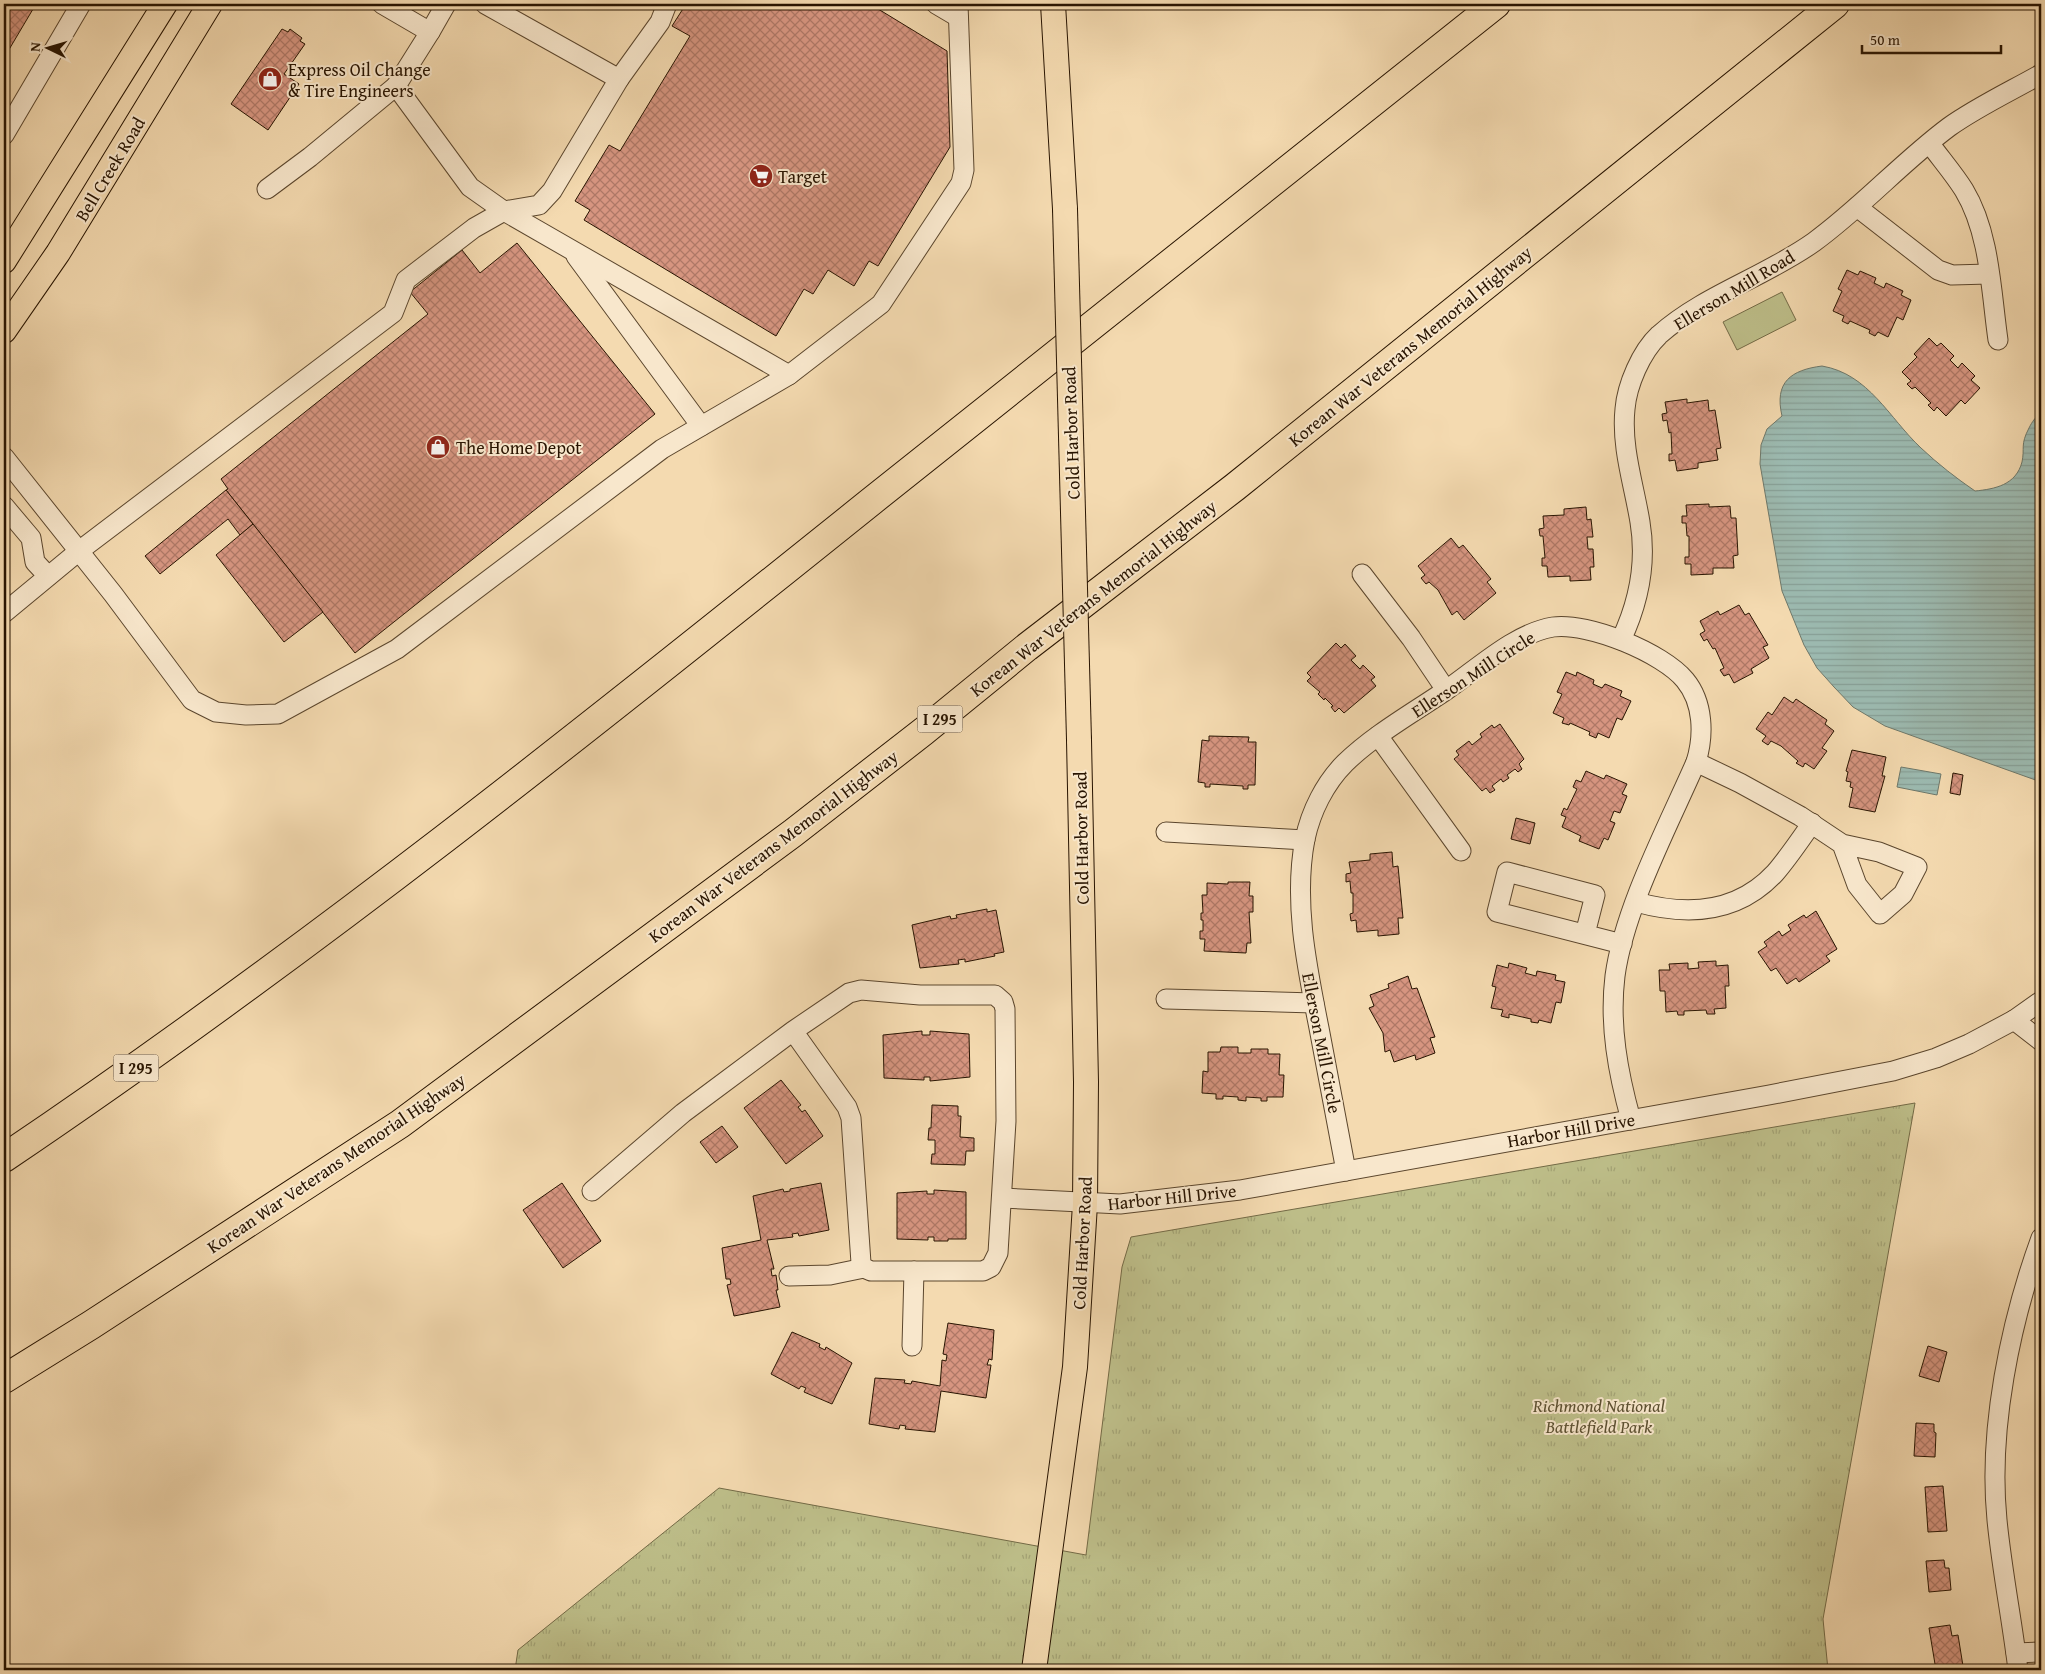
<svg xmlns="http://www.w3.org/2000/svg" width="2045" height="1674" font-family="'Gentium Book Plus',serif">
<defs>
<pattern id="park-tufts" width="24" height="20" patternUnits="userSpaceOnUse" patternTransform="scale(1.25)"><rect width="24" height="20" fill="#bebf8a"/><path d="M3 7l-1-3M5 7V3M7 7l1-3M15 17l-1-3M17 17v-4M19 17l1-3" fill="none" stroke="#a3a375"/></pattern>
<pattern id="water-rules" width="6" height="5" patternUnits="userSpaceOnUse" patternTransform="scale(1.25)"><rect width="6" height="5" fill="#9cbab0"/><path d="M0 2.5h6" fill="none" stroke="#869f96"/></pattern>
<pattern id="building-cross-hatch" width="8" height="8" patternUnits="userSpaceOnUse" patternTransform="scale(1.25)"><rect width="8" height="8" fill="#d69580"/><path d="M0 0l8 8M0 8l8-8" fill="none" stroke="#ae7866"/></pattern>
</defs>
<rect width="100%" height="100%" fill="#f4dab0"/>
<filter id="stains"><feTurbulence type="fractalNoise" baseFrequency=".004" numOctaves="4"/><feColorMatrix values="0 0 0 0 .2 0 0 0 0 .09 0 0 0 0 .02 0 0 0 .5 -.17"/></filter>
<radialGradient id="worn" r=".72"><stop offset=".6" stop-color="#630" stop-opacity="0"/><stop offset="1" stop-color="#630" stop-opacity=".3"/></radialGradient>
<!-- green -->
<polygon fill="#bebf8a" stroke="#736a46" points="1782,292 1796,320 1737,350 1723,322"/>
<!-- park -->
<polygon fill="url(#park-tufts)" stroke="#736a46" points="1915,1103 1823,1619 1828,1670 515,1670 518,1650 719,1488 1086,1555 1122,1267 1131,1237"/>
<!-- water -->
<g fill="url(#water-rules)" stroke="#6e786a">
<path d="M1822,366C1869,374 1889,418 1921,448C1938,464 1956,478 1975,491C1995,489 2016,485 2022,462C2025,448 2020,445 2029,428C2032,422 2035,417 2041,414V782L1885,726L1853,707L1834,687L1817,668L1804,645L1782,591L1760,464L1761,445L1767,429L1782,416C1774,382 1791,370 1822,366Z"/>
<polygon points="1901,767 1941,774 1937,795 1897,787"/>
</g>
<!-- building -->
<g fill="url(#building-cross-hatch)" stroke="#281401">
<polygon points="4,4 36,4 4,58"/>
<polygon points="686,4 870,4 947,51 950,147 878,266 869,261 854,286 828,270 813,294 804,289 776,336 584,220 590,210 575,201 609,145 620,151 690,36 672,26"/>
<polygon points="282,29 288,32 290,29 302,38 300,41 305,44 284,74 299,84 268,130 231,104"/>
<polygon points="517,243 655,414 355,653 226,490 228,489 221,479 428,314 410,292 462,250 480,273"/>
<polygon points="1847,270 1858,275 1860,271 1876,278 1874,283 1884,288 1886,283 1903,291 1901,295 1911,300 1903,320 1897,317 1888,337 1878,332 1875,336 1869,333 1870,330 1850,321 1848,324 1842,321 1844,316 1833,311 1842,291 1838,289"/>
<polygon points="1929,338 1937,346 1941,343 1954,356 1950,360 1958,368 1962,363 1975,376 1971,380 1980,388 1965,404 1961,400 1946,416 1937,407 1934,411 1928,405 1931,403 1915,387 1912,389 1907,384 1911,381 1902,372 1917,357 1914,354"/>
<polygon points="1687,399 1687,403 1708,400 1709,411 1715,410 1721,448 1716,449 1718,460 1698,463 1698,468 1677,471 1675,460 1669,461 1669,454 1672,454 1671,432 1669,433 1667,420 1663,421 1662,414 1667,413 1665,402"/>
<polygon points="226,490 253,524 240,535 228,519 160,574 145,556"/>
<polygon points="1709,504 1709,507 1730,506 1731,518 1736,518 1738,555 1733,556 1734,568 1713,568 1713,574 1691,575 1691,564 1685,564 1685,557 1689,557 1689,536 1687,536 1686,523 1682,523 1682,516 1687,516 1686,505"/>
<polygon points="1586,507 1587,520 1591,519 1593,537 1587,537 1588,549 1593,549 1594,567 1590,567 1591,580 1570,581 1570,576 1548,577 1547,566 1542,566 1542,558 1545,558 1543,536 1540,536 1539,529 1544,528 1543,516 1564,515 1564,509"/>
<polygon points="253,524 323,612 284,642 216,555"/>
<polygon points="1451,538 1459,548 1463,545 1491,579 1487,582 1496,593 1464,620 1457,611 1452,615 1438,590 1429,582 1426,584 1421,578 1425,575 1418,566"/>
<polygon points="1739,605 1745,615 1749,613 1768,645 1763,647 1769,658 1751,669 1753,673 1734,683 1729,674 1724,676 1720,670 1724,668 1715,648 1713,649 1707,639 1704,641 1700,634 1705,631 1700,621 1718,611 1720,615"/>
<polygon points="1336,643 1341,648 1345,644 1356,656 1351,660 1360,669 1363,665 1375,677 1371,680 1376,686 1344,713 1339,708 1335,712 1331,707 1333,706 1325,698 1324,700 1318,694 1320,692 1307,681 1311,677 1307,673"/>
<polygon points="1566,672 1576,676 1577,672 1594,680 1593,684 1602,688 1605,684 1622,691 1620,696 1631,701 1622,720 1617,718 1609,738 1598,733 1596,738 1589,735 1590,732 1570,723 1569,725 1562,723 1564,718 1553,713 1562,694 1557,692"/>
<polygon points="1784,697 1793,703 1796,699 1827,720 1825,724 1834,731 1822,748 1827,751 1814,769 1805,763 1803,767 1796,763 1798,761 1781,746 1771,741 1768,745 1762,741 1766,736 1756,729 1768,712 1772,715"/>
<polygon points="1500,724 1524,759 1519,764 1522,769 1518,772 1515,769 1507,775 1509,778 1503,782 1501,779 1492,786 1495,790 1490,793 1486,788 1482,791 1454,759 1459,755 1456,751 1469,741 1472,745 1482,737 1480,734 1492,725 1494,728"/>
<polygon points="1209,736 1249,737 1248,742 1256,742 1255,785 1248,785 1248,789 1243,789 1243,786 1210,784 1210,787 1205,787 1205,783 1198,782 1202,740 1209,741"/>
<polygon points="1852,750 1886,757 1882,776 1885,776 1875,812 1849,807 1853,788 1850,787 1851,782 1846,781 1848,772 1846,771"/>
<polygon points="1586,771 1604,779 1606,775 1627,784 1622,794 1627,796 1620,813 1614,811 1610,821 1615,823 1608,840 1604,838 1599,849 1579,841 1581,836 1562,827 1566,817 1561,815 1564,808 1567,810 1577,789 1573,787 1576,780 1581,782"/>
<polygon points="1953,773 1963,775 1960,795 1950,793"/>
<polygon points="1516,818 1535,823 1530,844 1511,839"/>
<polygon points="1392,852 1393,867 1398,866 1403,918 1398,918 1399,934 1378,936 1378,930 1357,932 1356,920 1351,921 1350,914 1353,913 1353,893 1351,893 1350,881 1346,882 1346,874 1351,873 1349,862 1370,860 1370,854"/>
<polygon points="1228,882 1250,882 1249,896 1253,896 1253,912 1249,912 1251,943 1247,943 1246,953 1204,951 1205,939 1200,939 1200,931 1203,931 1203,920 1201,920 1201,913 1203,913 1202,895 1207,895 1207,883 1228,884"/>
<polygon points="987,909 987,912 996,910 1004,952 994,954 995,956 965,962 965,959 958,960 959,964 920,968 912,925 950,916 951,919 957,918 956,915"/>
<polygon points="1816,911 1837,949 1826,956 1830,961 1799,982 1796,978 1787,984 1776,968 1771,971 1758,952 1767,946 1764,942 1779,931 1782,936 1791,930 1788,925 1804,915 1806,918"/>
<polygon points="1716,961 1716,966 1728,965 1729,986 1725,986 1726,1008 1714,1009 1715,1014 1707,1014 1706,1010 1684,1011 1684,1015 1678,1015 1677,1011 1666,1012 1665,991 1660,991 1659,970 1670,970 1669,964 1688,963 1688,969 1699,968 1698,962"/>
<polygon points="1509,963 1527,968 1525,973 1536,976 1537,971 1556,975 1555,980 1565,982 1561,1003 1556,1002 1551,1023 1539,1020 1538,1023 1531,1022 1531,1019 1509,1014 1509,1018 1501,1016 1503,1010 1491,1008 1496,987 1492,986 1497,965 1508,968"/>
<polygon points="1408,976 1412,989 1417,988 1435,1037 1430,1038 1435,1053 1416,1060 1415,1055 1394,1062 1390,1050 1385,1052 1383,1033 1369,1008 1374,1006 1370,995 1389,988 1388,984"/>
<polygon points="922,1031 922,1035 930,1035 930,1031 969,1034 970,1077 930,1081 930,1077 924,1077 924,1080 884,1078 883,1035"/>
<polygon points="1221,1047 1238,1047 1238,1053 1251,1053 1251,1049 1268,1049 1268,1054 1280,1054 1279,1075 1284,1075 1283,1097 1267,1097 1267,1101 1261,1101 1261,1098 1246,1097 1246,1101 1238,1100 1238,1097 1223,1096 1223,1099 1216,1099 1216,1094 1202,1093 1203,1071 1208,1072 1208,1052 1220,1052"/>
<polygon points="781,1080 801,1105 798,1107 802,1112 805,1110 823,1136 786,1164 744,1108"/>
<polygon points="932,1105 958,1106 958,1116 961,1116 960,1137 974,1138 974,1151 966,1151 965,1165 931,1164 932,1154 935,1154 935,1140 928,1140 929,1128 931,1128"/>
<polygon points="722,1126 738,1147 716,1163 700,1142"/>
<polygon points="562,1183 601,1241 563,1268 523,1210"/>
<polygon points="821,1183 829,1230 799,1236 798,1233 792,1234 793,1237 767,1240 774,1269 771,1269 772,1276 776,1275 778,1290 776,1290 780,1307 734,1316 727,1285 731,1284 730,1279 726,1279 722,1248 761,1240 753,1196 783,1189 784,1192 790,1191 790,1189"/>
<polygon points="934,1190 966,1192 966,1239 948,1239 948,1241 934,1241 934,1237 928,1237 928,1240 897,1239 897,1193 927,1191 927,1194 934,1194"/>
<polygon points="948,1323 994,1330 992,1360 989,1359 987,1365 991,1365 986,1398 941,1391 935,1432 905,1429 906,1426 900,1425 899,1429 869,1424 875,1378 905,1380 904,1383 911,1384 912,1381 940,1386 942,1360 946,1361 947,1355 943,1354"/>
<polygon points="792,1332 820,1344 819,1347 825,1350 826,1347 852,1363 832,1404 804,1392 806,1388 801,1386 799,1389 771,1374"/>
<polygon points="1928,1346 1947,1352 1939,1382 1919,1376"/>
<polygon points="1916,1423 1934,1424 1934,1432 1936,1433 1935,1457 1914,1456"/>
<polygon points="1943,1486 1947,1531 1928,1532 1925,1487"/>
<polygon points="1944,1560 1945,1568 1949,1568 1951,1590 1929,1592 1926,1561"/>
<polygon points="1950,1625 1952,1636 1958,1635 1963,1666 1936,1670 1929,1628"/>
</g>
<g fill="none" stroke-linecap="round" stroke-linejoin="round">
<!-- minor casing -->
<g stroke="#5b462d" stroke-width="21">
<g id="minor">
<polyline points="382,4 430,32 446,4"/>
<polyline points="485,4 619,79"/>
<polyline points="936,4 958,17"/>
<polyline points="430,32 396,86 470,187 504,211 789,375 881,304 961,183 964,170 958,4"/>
<polyline points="4,135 81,4"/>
<path d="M1930,144C1941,159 1954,174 1964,190C1990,233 1991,291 1998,340"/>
<polyline points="267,189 310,157 396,86"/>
<polyline points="1857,207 1938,270 1952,275 1989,274"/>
<polyline points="576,256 701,426"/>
<polyline points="4,457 113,594 192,700 216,712 246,715 278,714 397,649 662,449 789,375"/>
<polyline points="4,506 31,538 35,562 48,576"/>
<polyline points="1362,574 1411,638 1446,690"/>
<polyline points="4,613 79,551 393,313 406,280 474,228 504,211 539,205 552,191 619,79 660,22 667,4"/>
<path d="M1621,640C1639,602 1647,564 1640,522C1634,485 1621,447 1625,409C1627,385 1641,352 1659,335C1704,295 1765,277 1814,242C1862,207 1902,162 1949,127C1977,107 2011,91 2041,74"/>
<polyline points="1378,736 1461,851"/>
<polyline points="1696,762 1740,783 1800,816 1842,844 1879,852 1917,867 1903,894 1880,914 1857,885 1842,844"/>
<polyline points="1166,832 1305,840"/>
<path d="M1636,902C1686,916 1737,914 1775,873C1788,858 1800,840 1812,823"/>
<polyline points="1585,934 1595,895 1507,872 1497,912 1622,944"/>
<polyline points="1166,999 1314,1003"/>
<polyline points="2014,1020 2041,1041"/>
<path d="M1346,1171C1337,1124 1328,1076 1319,1028C1307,967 1293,902 1305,839C1311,811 1325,783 1345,763C1374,735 1411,714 1445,691C1476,670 1515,633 1553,627C1588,622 1663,653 1685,680C1704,703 1704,736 1696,762C1668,826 1624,909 1615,976C1609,1025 1618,1073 1631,1120"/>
<polyline points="592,1191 683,1113 793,1031 849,993 861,990 920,995 995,995 1003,1002 1005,1009 1006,1121 998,1253 991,1267 983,1271 871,1271 864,1268 861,1263 851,1118 847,1107 793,1031"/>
<polyline points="1002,1198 1120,1204 1240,1190 1769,1095 1893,1071 1936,1058 1969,1044 2014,1020 2041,1001"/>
<polyline points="789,1276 830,1275 864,1268"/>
<polyline points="912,1346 914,1271"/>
<polyline points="2016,1653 2041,1652"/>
<path d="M2018,1670C2012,1620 2002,1571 1997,1520C1988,1430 2010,1323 2041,1238"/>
</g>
</g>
<!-- major casing -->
<g stroke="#281401" stroke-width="26">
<g id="major">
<polyline points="1053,4 1065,209"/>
<polyline points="4,261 165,4"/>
<polyline points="4,331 58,253 210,4"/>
<polyline points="1034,1670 1075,1367 1085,1204 1086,1082 1079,740"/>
</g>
</g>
<!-- highway casing -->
<g stroke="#281401" stroke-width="30">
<g id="highway">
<path d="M4,1158C305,955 589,728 873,500C1080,334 1288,169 1496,4"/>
<polyline points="4,1379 91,1325 400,1124 793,833 924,731 1027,647 1235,487 1835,4"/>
</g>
</g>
<!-- minor -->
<use href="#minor" stroke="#f8e7cc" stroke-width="19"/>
<!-- major -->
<use href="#major" stroke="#f4dab0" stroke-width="24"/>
<!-- highway -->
<use href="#highway" stroke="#f4dab0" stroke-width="28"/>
<!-- major-bridge casing -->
<g stroke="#281401" stroke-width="26" stroke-linecap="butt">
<polyline id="major-bridge" points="1065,209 1079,740"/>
</g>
<!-- major-bridge -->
<use href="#major-bridge" stroke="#f4dab0" stroke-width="24"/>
</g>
<!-- icons -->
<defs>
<g id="shop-disc" transform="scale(1.25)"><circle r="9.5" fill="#8f2418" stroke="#f8e7cc"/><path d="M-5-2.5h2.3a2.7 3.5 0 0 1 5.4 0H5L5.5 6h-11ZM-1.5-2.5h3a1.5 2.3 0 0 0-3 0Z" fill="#fff"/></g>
<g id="supermarket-disc" transform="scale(1.25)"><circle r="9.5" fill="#8f2418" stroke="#f8e7cc"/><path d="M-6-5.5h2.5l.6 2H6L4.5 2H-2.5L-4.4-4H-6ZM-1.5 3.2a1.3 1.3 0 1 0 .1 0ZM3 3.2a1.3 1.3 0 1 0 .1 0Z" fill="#fff"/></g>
</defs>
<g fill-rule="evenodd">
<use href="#shop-disc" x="270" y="79"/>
<use href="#supermarket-disc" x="761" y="176"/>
<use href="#shop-disc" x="438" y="447"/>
</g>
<g text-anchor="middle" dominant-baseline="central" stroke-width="4" stroke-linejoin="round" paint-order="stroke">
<!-- shield labels -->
<g fill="#f8e7cc" stroke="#66533e" stroke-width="1">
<rect x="917.5" y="705.5" width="45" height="27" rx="4"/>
<rect x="113.5" y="1054.5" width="45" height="27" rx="4"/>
</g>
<g font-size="16" font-weight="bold" fill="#281401">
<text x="940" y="719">I 295</text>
<text x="136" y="1068">I 295</text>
</g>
<!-- poi labels -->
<g font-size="18" fill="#281401" stroke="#f8e7cc" text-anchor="start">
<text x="288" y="69">Express Oil Change<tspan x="288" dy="21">&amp; Tire Engineers</tspan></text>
<text x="778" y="176">Target</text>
<text x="456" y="447">The Home Depot</text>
</g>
<!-- street labels -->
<g font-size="18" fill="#281401" stroke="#f8e7cc">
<text transform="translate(110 169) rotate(-59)">Bell Creek Road</text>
<text transform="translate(1734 290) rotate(-31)">Ellerson Mill Road</text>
<text transform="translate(1410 346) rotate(-39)">Korean War Veterans Memorial Highway</text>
<text transform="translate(1071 433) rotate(-92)">Cold Harbor Road</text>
<text transform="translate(1093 598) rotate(-38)">Korean War Veterans Memorial Highway</text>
<text transform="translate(1473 674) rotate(-33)">Ellerson Mill Circle</text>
<text transform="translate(1081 838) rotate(-91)">Cold Harbor Road</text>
<text transform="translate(773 846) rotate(-37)">Korean War Veterans Memorial Highway</text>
<text transform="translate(1322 1043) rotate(79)">Ellerson Mill Circle</text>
<text transform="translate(1571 1130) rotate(-10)">Harbor Hill Drive</text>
<text transform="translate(336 1163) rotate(-34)">Korean War Veterans Memorial Highway</text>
<text transform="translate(1172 1197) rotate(-6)">Harbor Hill Drive</text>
<text transform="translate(1082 1243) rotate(-87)">Cold Harbor Road</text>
</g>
<!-- park labels -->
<g font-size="18" font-style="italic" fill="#5c5031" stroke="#f8e7cc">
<text x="1599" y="1405">Richmond National<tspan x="1599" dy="21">Battlefield Park</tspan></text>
</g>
</g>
<!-- margin -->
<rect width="2045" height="1674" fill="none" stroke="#f4dab0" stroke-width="20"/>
<rect x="5" y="5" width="2035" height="1664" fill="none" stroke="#281401" stroke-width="2.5"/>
<rect x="10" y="10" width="2025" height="1654" fill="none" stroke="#281401"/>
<!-- north arrow -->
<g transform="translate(48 48) rotate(275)" stroke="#f8e7cc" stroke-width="4" paint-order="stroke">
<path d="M0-4L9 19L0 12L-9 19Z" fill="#281401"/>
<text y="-8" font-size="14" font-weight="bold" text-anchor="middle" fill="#281401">N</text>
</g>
<!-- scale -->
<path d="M1862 45v8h139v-8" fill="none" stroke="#281401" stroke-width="2.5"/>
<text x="1870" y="45" font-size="15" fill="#281401" stroke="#f8e7cc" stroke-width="4" paint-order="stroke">50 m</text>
<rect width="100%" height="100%" filter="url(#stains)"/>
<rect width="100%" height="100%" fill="url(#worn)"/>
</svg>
